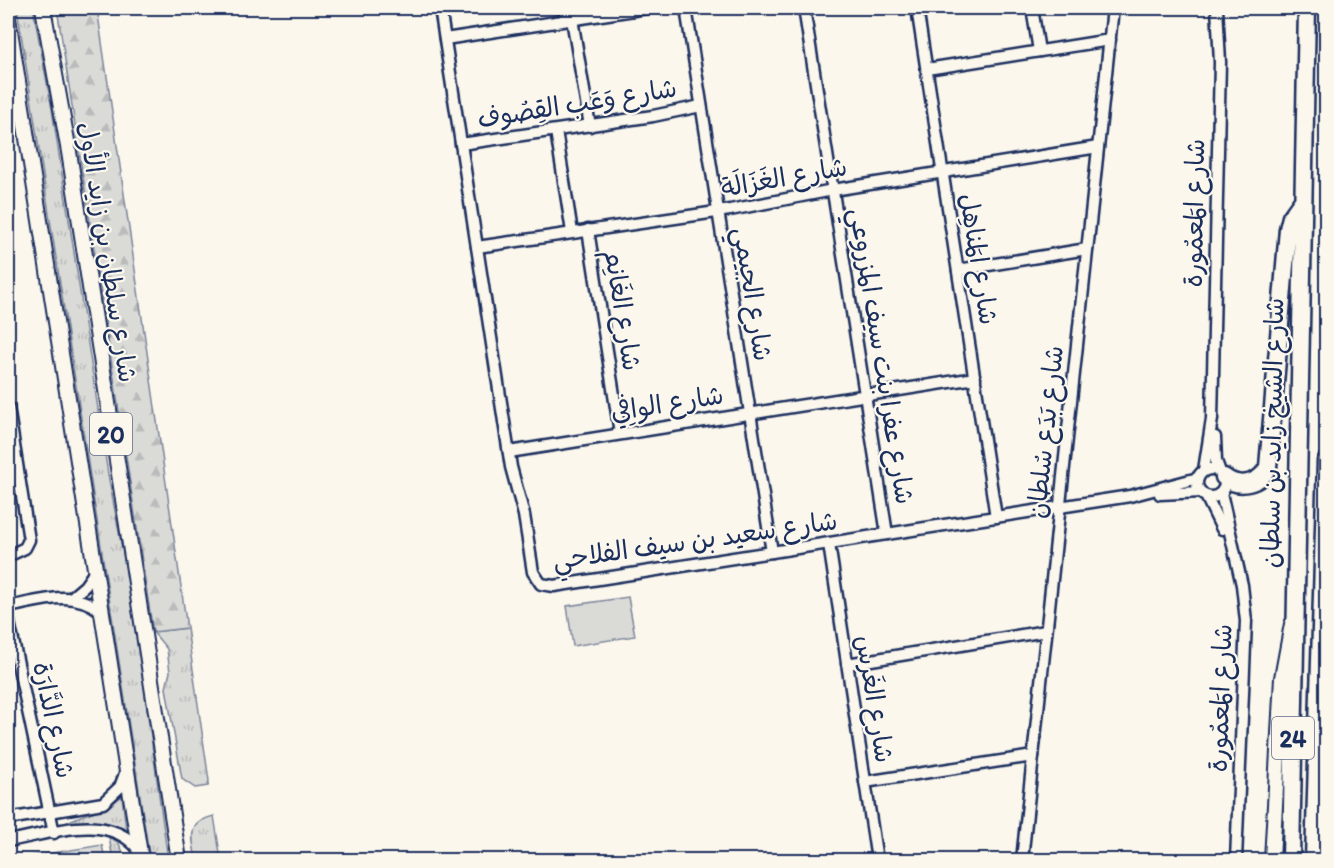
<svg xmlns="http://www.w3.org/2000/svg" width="1334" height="868" font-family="Itim,'Playpen Sans Arabic',sans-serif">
<defs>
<pattern id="grass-tufts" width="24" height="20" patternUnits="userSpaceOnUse" patternTransform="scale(1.5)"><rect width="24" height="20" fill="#dadad7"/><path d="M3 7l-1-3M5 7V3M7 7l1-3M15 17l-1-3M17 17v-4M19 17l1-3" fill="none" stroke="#babbbb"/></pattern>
<pattern id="forest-firs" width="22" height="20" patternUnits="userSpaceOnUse" patternTransform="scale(1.5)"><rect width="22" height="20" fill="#dadad7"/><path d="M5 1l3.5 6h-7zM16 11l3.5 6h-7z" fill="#babbbb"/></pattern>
</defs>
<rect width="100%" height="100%" fill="#fbf7ec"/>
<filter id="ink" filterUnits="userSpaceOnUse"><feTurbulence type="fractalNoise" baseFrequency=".0167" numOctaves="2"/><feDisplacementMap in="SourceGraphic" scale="12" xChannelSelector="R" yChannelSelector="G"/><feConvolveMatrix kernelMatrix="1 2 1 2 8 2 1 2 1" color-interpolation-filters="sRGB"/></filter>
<g filter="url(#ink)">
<!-- grass -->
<g fill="url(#grass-tufts)" stroke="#7a849a" stroke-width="1.5">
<polygon points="17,8 33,8 52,109 108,474 133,606 168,860 150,860"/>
<polygon points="187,628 209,781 208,786 195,788 182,779 166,688 170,672 167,649 153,632"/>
<path d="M122,796L126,830L105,822L64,824C83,812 105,812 122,796Z"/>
<path d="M214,816L221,860H196C192,836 186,823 214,816Z"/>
<polygon points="109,837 118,842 127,860 113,860"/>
</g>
<!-- forest -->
<polygon fill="url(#forest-firs)" stroke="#7a849a" stroke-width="1.5" points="57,8 97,8 187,628 153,632"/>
<!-- pitch -->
<g fill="#dadad7" stroke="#7a849a" stroke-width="1.5">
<polygon points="628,597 635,636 573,646 567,606"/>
<polygon points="102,845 105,860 8,860"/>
</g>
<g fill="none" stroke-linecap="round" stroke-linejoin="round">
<!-- minor casing -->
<g stroke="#1b2f5e" stroke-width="15">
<g id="minor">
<polyline points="440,8 511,467 524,515 533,572 541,584 554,586 1130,496 1198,478"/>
<polyline points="564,8 566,20"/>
<polyline points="686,8 772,552"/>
<polyline points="804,8 887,534"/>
<polyline points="917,8 996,517"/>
<polyline points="1032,8 1039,51"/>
<polyline points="572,19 590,126"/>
<polyline points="445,39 647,8"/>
<polyline points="927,69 1110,40"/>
<polyline points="556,131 572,232"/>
<polyline points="461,144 653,116 701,106"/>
<polyline points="588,230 620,433"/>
<polyline points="477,247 730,210 833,190 1098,147"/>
<polyline points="958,270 1087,249"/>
<polyline points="8,407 29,540 25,548 8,556"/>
<polyline points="1215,437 1216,461 1220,472"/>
<polyline points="509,452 975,378"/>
<circle cx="1211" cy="483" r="14"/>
<polyline points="1204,470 1212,419 1220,62 1217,8"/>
<polyline points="1221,493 1242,585 1246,621 1236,860"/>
<polyline points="1160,494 1201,492"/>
<polyline points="1206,496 1222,529"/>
<polyline points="829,544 877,860"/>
<polyline points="72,597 85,586 94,573"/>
<path d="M8,607C41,601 72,588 101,611"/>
<polyline points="8,617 54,833"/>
<polyline points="847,664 1046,631"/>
<polyline points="865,782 1033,756"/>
<polyline points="8,819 103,803 120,787 126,771"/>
<path d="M8,841C50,834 108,810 139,850"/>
<polyline points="1022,860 1113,8"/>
</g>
</g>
<!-- major casing -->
<g stroke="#1b2f5e" stroke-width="18">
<g id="major">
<polyline points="43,8 69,152 179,860"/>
<polyline points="8,18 141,860"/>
<polyline points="1272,860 1282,678 1292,624"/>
</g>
</g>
<!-- highway casing -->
<g stroke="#1b2f5e" stroke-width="21">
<g id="highway">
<path d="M1224,477C1239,489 1260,484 1268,467L1288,229L1291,217L1301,203"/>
<polyline points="1291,860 1307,8"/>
<polyline points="1314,860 1326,461"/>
</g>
</g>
<!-- minor -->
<use href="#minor" stroke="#fbf7ec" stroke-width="10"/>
<!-- major -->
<use href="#major" stroke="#fbf7ec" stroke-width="14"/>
<!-- highway -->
<use href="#highway" stroke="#fbf7ec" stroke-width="16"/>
</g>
</g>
<g text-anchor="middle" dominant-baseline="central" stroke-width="4.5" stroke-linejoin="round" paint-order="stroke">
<!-- shield labels -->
<g fill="#fbf7ec" stroke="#5e6b89" stroke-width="1.5">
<rect x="90" y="413" width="42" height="42" rx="4.5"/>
<rect x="1272" y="717" width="42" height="42" rx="4.5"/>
</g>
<g font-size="24" font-weight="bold" fill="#1b2f5e">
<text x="111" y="434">20</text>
<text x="1293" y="738">24</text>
</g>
<!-- street labels -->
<g font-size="26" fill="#1b2f5e" stroke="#fbf7ec">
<text transform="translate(577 103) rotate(-9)">شارع وَعَب القِصُوف</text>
<text transform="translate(784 177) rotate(-10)">شارع الغَزَالَة</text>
<text transform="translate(1194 213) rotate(-89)">شارع المَعمُورة</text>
<text transform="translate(108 252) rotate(81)">شارع سلطان بن زايد الأول</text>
<text transform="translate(979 259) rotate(81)">شارع المَناهِل</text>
<text transform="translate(753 294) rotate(81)">شارع الجيمي</text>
<text transform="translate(623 310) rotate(81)">شارع الغَانِم</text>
<text transform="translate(882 356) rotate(81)">شارع عفرا بنت سيف المزروعي</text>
<text transform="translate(667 403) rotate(-9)">شارع الوافِي</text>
<text transform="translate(1045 432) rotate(-84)">شارع بَدَع سُلطان</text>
<text transform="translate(1272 433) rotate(-89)">شارع الشيخ زايد بن سلطان</text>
<text transform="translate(695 540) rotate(-8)">شارع سعيد بن سيف الفلاحي</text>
<text transform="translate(1220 698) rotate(-88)">شارع المَعمُورة</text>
<text transform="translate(875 699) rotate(81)">شارع الغَرس</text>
<text transform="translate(54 720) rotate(78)">شارع الدَّارَة</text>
</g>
</g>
<!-- margin -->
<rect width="1334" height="868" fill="none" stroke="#fbf7ec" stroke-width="30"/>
<rect x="15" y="15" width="1304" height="838" fill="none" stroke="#1b2f5e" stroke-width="2" filter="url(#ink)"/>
</svg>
